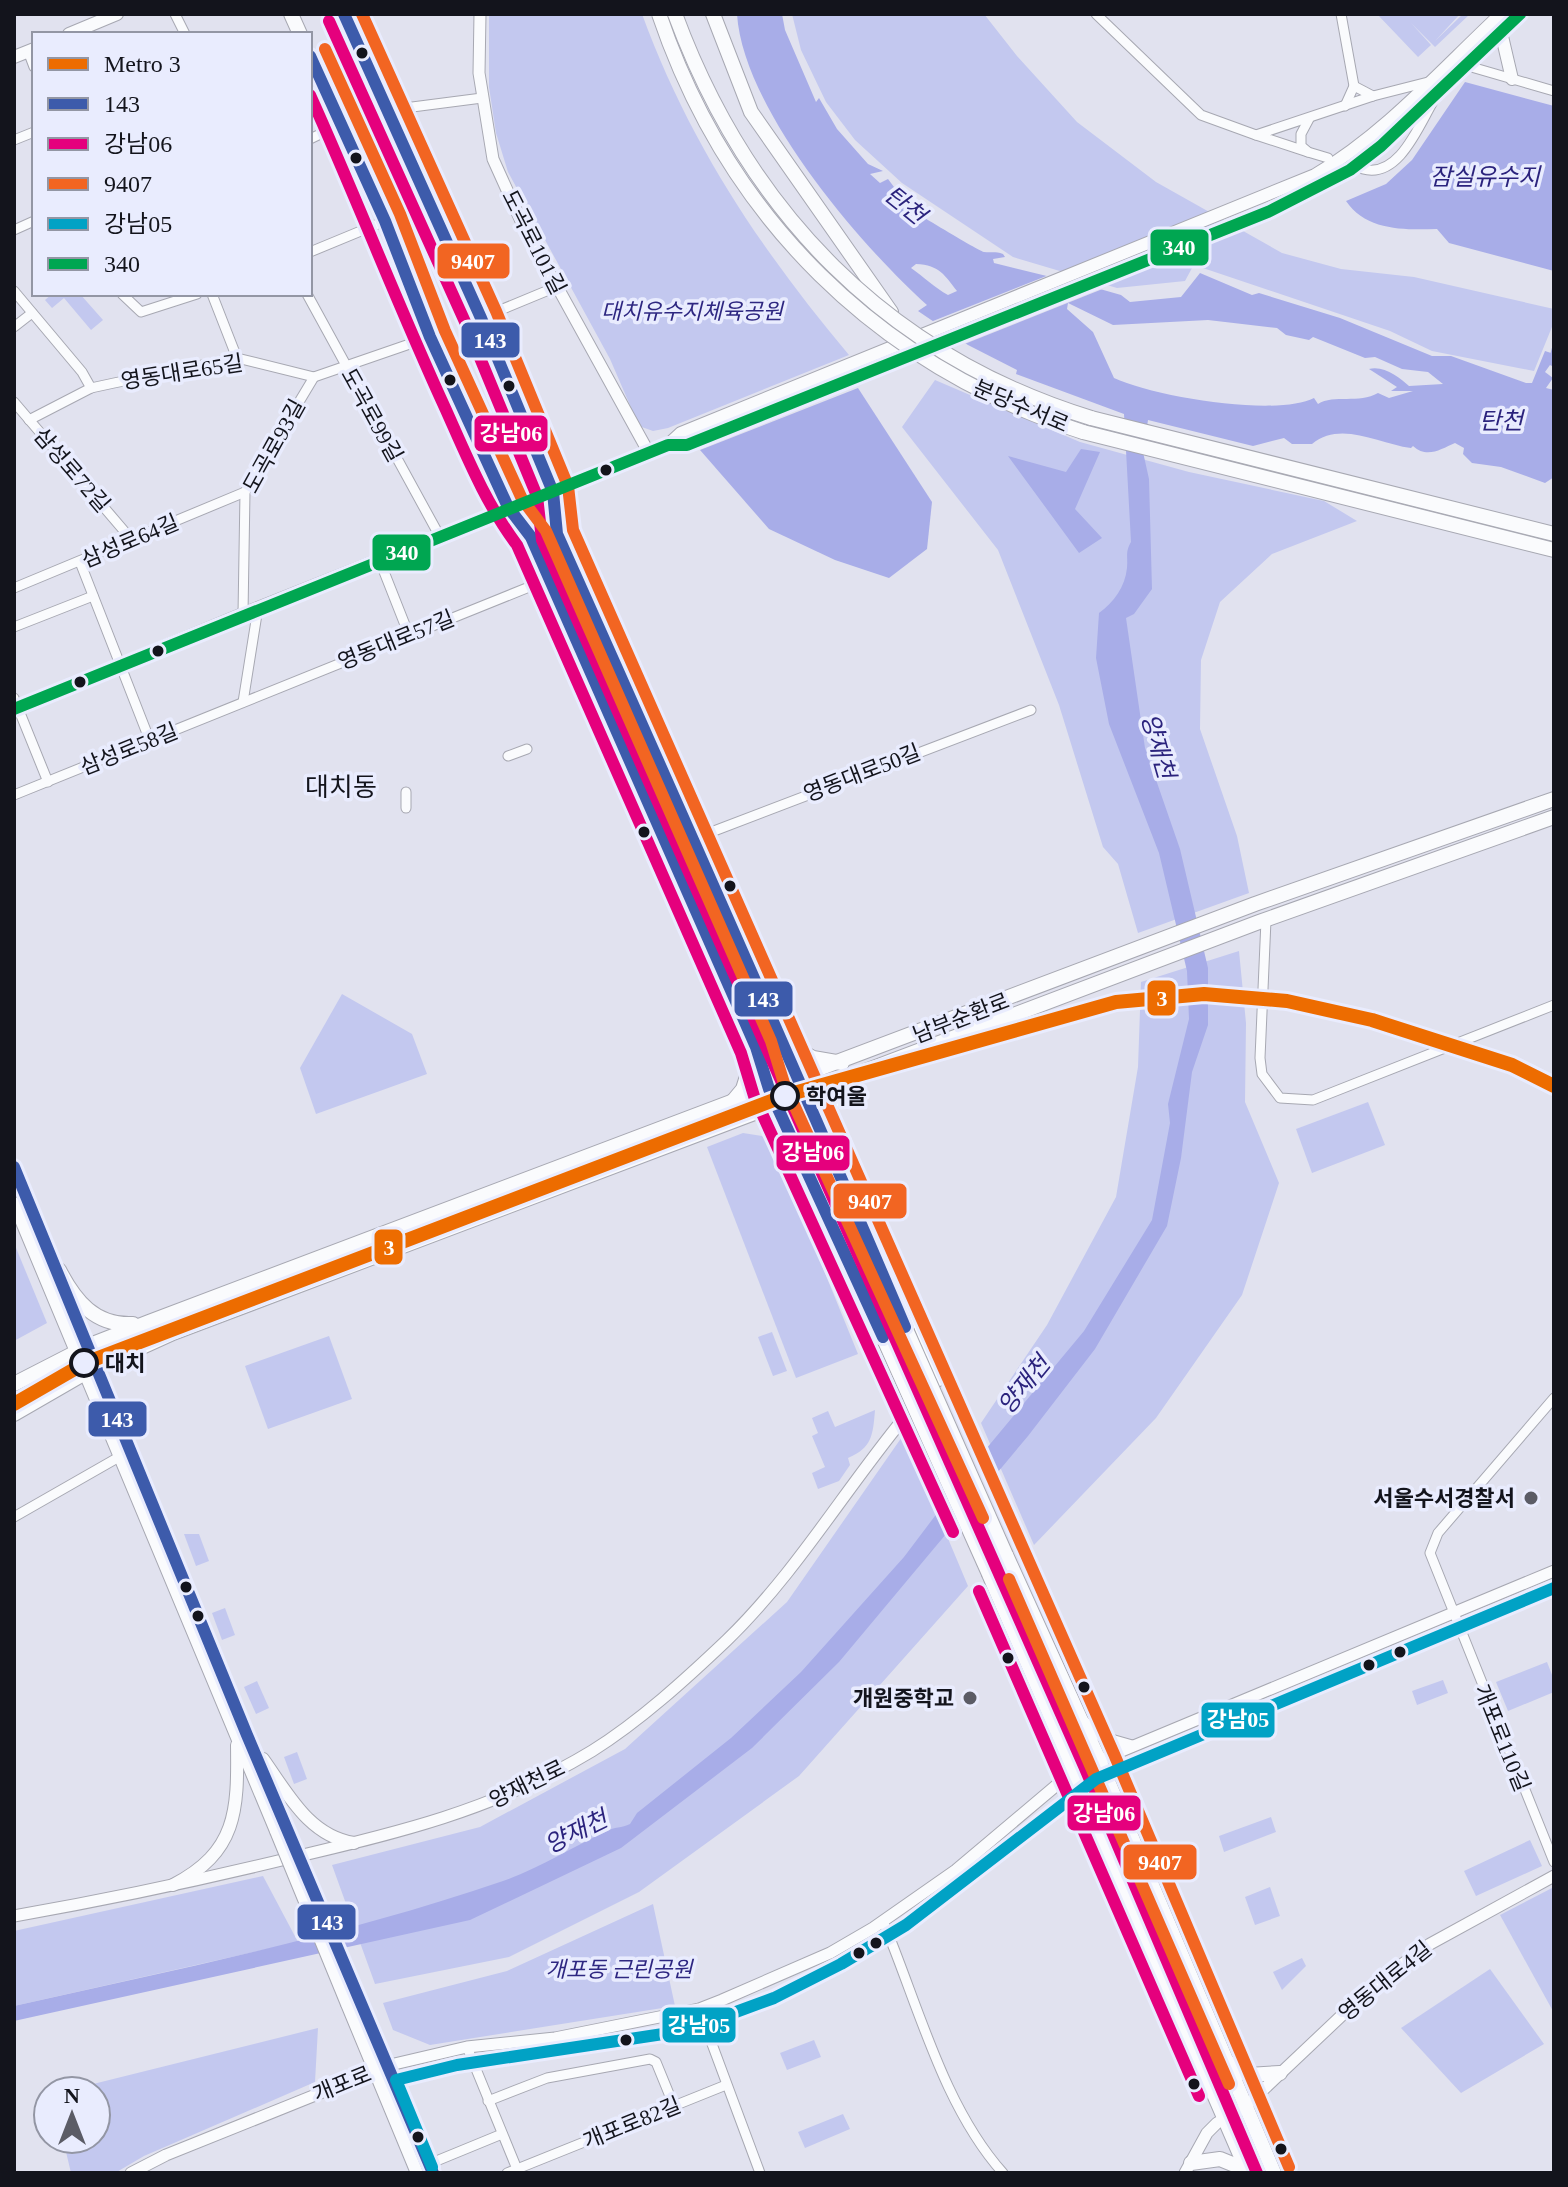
<svg xmlns="http://www.w3.org/2000/svg" width="1568" height="2187" font-family="'Times New Roman','Noto Sans KR',serif">
<rect width="100%" height="100%" fill="#e1e2ef"/>
<!-- green -->
<g fill="#c3c8ef">
<path d="M489,14H642C689,143 761,250 849,355L668,428L653,431L639,426L610,359L508,172L496,133L489,87Z"/>
<polygon points="792,14 984,14 1017,56 1077,122 1156,182 1282,253 1341,269 1414,277 1554,309 1554,322 1534,371 1432,351 1390,331 1200,267 1192,268 1185,281 1117,288 1013,257 902,183 855,140 826,102 801,50"/>
<polygon points="1377,14 1460,14 1435,41 1463,14 1470,14 1435,47 1411,23 1431,45 1418,57"/>
<polygon points="52,294 80,294 103,320 91,330 64,298 52,308 45,300"/>
<polygon points="935,380 1080,442 1189,472 1324,501 1357,521 1272,554 1220,602 1201,660 1200,729 1237,836 1249,893 1138,933 1118,864 1103,847 1059,705 998,550 902,427"/>
<polygon points="1239,951 1246,1023 1245,1102 1279,1183 1242,1295 1156,1418 1034,1545 981,1423 1047,1325 1116,1197 1138,1067 1141,982"/>
<polygon points="342,994 412,1034 427,1074 316,1114 300,1068"/>
<polygon points="1368,1102 1385,1145 1312,1173 1296,1129"/>
<polygon points="743,1133 762,1136 774,1148 858,1354 796,1378 707,1147"/>
<polygon points="14,1243 47,1323 14,1341"/>
<polygon points="772,1332 787,1371 773,1376 758,1337"/>
<polygon points="329,1336 352,1399 268,1429 245,1366"/>
<path d="M875,1410C873,1435 872,1448 848,1458L850,1465L839,1481L818,1489L812,1473L825,1467L812,1436L818,1433L812,1418L828,1411L835,1427Z"/>
<polygon points="904,1434 968,1586 799,1776 639,1892 509,1957 375,1984 332,1865 480,1827 625,1749 787,1602"/>
<polygon points="184,1534 199,1534 209,1561 196,1566"/>
<polygon points="225,1608 235,1635 222,1640 212,1613"/>
<polygon points="1547,1662 1554,1680 1554,1692 1508,1711 1496,1682"/>
<polygon points="1443,1680 1448,1693 1417,1705 1412,1691"/>
<polygon points="257,1681 269,1708 256,1714 244,1687"/>
<polygon points="297,1752 307,1779 294,1784 284,1757"/>
<polygon points="1271,1817 1276,1832 1224,1852 1219,1836"/>
<polygon points="1530,1840 1542,1866 1476,1896 1464,1871"/>
<polygon points="263,1876 298,1942 14,2006 14,1931"/>
<polygon points="1270,1887 1280,1916 1255,1925 1245,1897"/>
<polygon points="1554,1887 1554,2013 1500,1915"/>
<polygon points="653,1904 675,2006 430,2045 393,2030 383,2003 507,1971"/>
<polygon points="1302,1958 1306,1966 1282,1990 1273,1972"/>
<polygon points="1490,1969 1544,2044 1461,2093 1401,2028"/>
<polygon points="318,2028 315,2082 144,2156 115,2173 71,2173 63,2139 96,2139 96,2091 65,2091"/>
<polygon points="814,2040 821,2057 787,2070 780,2053"/>
<polygon points="843,2114 850,2129 805,2148 798,2132"/>
</g>
<!-- water -->
<g fill="#a8ade8" fill-rule="evenodd">
<path d="M737,14H782L785,30L816,102L819,98L837,129L868,164L883,171L870,174L880,183L888,179L894,187L899,186L909,200L896,194L892,197C896,201 977,250 984,252C991,253 995,251 1003,254L1005,257L993,259L994,263L1100,289L1121,295L1130,302L1181,297L1200,273L1252,295L1259,293L1340,318L1432,356H1451L1526,383H1532L1545,351L1554,354V367L1550,365L1545,372L1553,378L1546,388L1554,390V477L1545,483L1501,467L1472,463L1463,454L1464,448L1455,443C1441,449 1427,459 1413,446L1411,448C1379,444 1341,420 1312,444H1292L1284,438L1253,446L1148,420L1143,452L1149,479L1152,589L1134,614L1126,618L1145,748L1180,849L1208,968V1025L1192,1072L1181,1158L1167,1226L1095,1349L1028,1436L839,1662L752,1748L621,1848L470,1920L14,2021V2006C178,1969 343,1936 503,1881C540,1868 572,1847 607,1831C614,1827 622,1828 630,1824L637,1813L731,1738L801,1672L904,1557L981,1455L1084,1331L1152,1220L1170,1123L1168,1104L1189,1019L1187,971L1159,853L1109,724L1096,658L1099,613C1114,602 1125,587 1127,568C1128,557 1125,552 1131,542L1124,414L1016,374L1017,370L968,345L918,311L927,305C858,243 743,108 737,14ZM916,264C940,265 945,276 957,291L948,295C935,288 924,277 911,268ZM1068,303L1113,325L1208,320L1277,328L1286,335L1309,340L1313,337L1365,358L1375,357L1402,369L1428,372L1443,384L1409,386C1400,378 1384,365 1369,369L1397,387L1391,391H1413L1389,398L1378,393C1359,404 1334,394 1318,404L1314,398C1277,417 1155,397 1114,378L1093,332L1067,309Z"/>
<path d="M1465,82L1554,106V271L1449,243L1437,229C1405,230 1366,231 1346,201L1386,184L1412,160Z"/>
<polygon points="858,388 932,502 927,549 889,578 835,560 769,529 700,450"/>
<polygon points="1081,449 1100,452 1075,509 1102,538 1079,553 1008,456 1066,472"/>
</g>
<!-- pier -->
<g fill="#e1e2ef">
<polygon points="1054,273 1105,288 962,345 928,323"/>
<polygon points="856,384 861,386 696,451 698,446"/>
<polygon points="980,1450 995,1483 951,1534 939,1505"/>
</g>
<g fill="none" stroke-linecap="round" stroke-linejoin="round">
<!-- stream -->
<polyline stroke="#a8ade8" stroke-width="2" points="1551,355 1554,344"/>
<!-- minor casing -->
<g stroke="#a7a8b2" stroke-width="11">
<g id="minor">
<polyline points="175,14 185,34"/>
<polyline points="1096,14 1201,115 1256,135"/>
<polyline points="1341,14 1354,86"/>
<polyline points="28,51 34,67"/>
<polyline points="1461,64 1554,91"/>
<polyline points="1345,106 1354,86 1373,96"/>
<polyline points="389,110 482,98"/>
<polyline points="1309,119 1301,134 1301,146 1308,152 1328,158"/>
<polyline points="310,139 341,124"/>
<polyline points="14,140 34,132"/>
<polyline points="1308,152 1256,135 1373,96 1432,81"/>
<path d="M1363,169C1399,179 1419,125 1434,100"/>
<polyline points="14,230 34,221"/>
<polyline points="310,252 385,221"/>
<polyline points="14,291 82,372 91,388"/>
<polyline points="122,294 141,312 197,294"/>
<polyline points="212,294 237,358"/>
<polyline points="307,294 439,535"/>
<polyline points="481,318 556,287"/>
<polyline points="14,327 32,313"/>
<polyline points="14,402 131,539"/>
<polyline points="29,420 91,388 114,383 237,358 314,377 430,337"/>
<polyline points="379,559 409,635"/>
<polyline points="80,562 150,741"/>
<polyline points="14,588 245,492"/>
<polyline points="243,614 245,492 314,377"/>
<polyline points="14,627 93,596"/>
<polyline points="14,698 48,782"/>
<polyline points="243,702 258,608"/>
<polyline points="508,756 527,749"/>
<polyline points="14,795 549,579"/>
<polyline points="406,808 406,792"/>
<polyline points="693,839 1031,710"/>
<polyline points="1266,920 1260,1058 1262,1074 1280,1098 1313,1100 1554,1005"/>
<polyline points="1554,1398 1438,1533 1430,1553 1554,1862"/>
<polyline points="14,1517 119,1457"/>
<path d="M883,1921C918,2004 943,2106 1003,2173"/>
<polyline points="699,2009 760,2173"/>
<polyline points="467,2047 517,2169"/>
<polyline points="488,2101 547,2078 650,2059 656,2062 674,2106"/>
<polyline points="429,2164 502,2134"/>
<polyline points="507,2173 726,2085"/>
</g>
</g>
<!-- tertiary casing -->
<g stroke="#a7a8b2" stroke-width="13">
<g id="tertiary">
<polyline points="480,14 479,73 493,159 521,221 649,453"/>
<polyline points="1084,1722 1104,1738 1132,1746"/>
<path d="M14,1916C105,1900 196,1881 286,1859C394,1834 495,1810 592,1751C640,1721 686,1679 727,1640C795,1574 844,1491 904,1418"/>
<polyline points="131,2173 166,2155 390,2065 467,2047 555,2038 699,2009 722,2000 830,1953 873,1928 956,1870 1058,1784 1088,1765 1554,1571"/>
<polyline points="1185,2173 1207,2133 1217,2123 1246,2106 1375,1984 1430,1944 1554,1876"/>
</g>
</g>
<!-- secondary casing -->
<g stroke="#a7a8b2" stroke-width="14">
<g id="secondary">
<polyline points="1501,32 1512,79"/>
<polyline points="69,34 117,14"/>
<polyline points="14,57 34,49"/>
<path d="M668,445L681,433L1315,175C1386,133 1441,70 1501,14"/>
<polyline points="14,709 243,614 668,445 687,445 1270,211 1350,170 1381,146 1520,14"/>
<polyline points="14,1167 288,1831"/>
<polyline points="14,1203 276,1831"/>
<path d="M263,1759C288,1794 309,1836 354,1843"/>
<path d="M173,1885C237,1852 238,1811 237,1745"/>
<polyline points="362,2003 433,2173"/>
<polyline points="347,2004 417,2173"/>
</g>
</g>
<!-- primary casing -->
<g stroke="#a7a8b2" stroke-width="16">
<g id="primary">
<polyline points="291,14 300,34"/>
<polyline points="344,14 481,318 553,492 557,534 724,906 778,1038 800,1079 905,1327"/>
<polyline points="310,56 385,221 430,337 508,507 531,537 756,1047 769,1089 883,1337"/>
<path d="M655,818C668,824 672,834 684,842L693,839"/>
<polyline points="780,1040 813,1058 842,1063"/>
<polyline points="733,1101 743,1089 756,1048"/>
<polyline points="827,1135 828,1111 842,1081"/>
<polyline points="810,1192 813,1210 904,1418 929,1386 940,1377 916,1313 866,1215"/>
<path d="M59,1270C75,1301 95,1326 133,1324"/>
<polyline points="14,1384 90,1345 149,1322 1255,904 1554,799"/>
<polyline points="14,1414 85,1373 173,1333 1259,922 1554,817"/>
<polyline points="1006,1555 1099,1760 1274,2173"/>
<polyline points="989,1574 1248,2173"/>
<polyline points="1229,2063 1248,2075 1280,2073"/>
<polyline points="1191,2163 1220,2159 1247,2170"/>
</g>
</g>
<!-- trunk casing -->
<g stroke="#a7a8b2" stroke-width="16">
<g id="trunk">
<polyline points="713,14 751,112 891,312"/>
<polyline points="1091,418 1554,534"/>
<polyline points="1083,432 1554,550"/>
</g>
</g>
<!-- minor -->
<use href="#minor" stroke="#fafbfd" stroke-width="9"/>
<!-- tertiary -->
<use href="#tertiary" stroke="#fafbfd" stroke-width="11"/>
<!-- secondary -->
<use href="#secondary" stroke="#fafbfd" stroke-width="12"/>
<!-- primary -->
<use href="#primary" stroke="#fafbfd" stroke-width="14"/>
<!-- trunk -->
<use href="#trunk" stroke="#fafbfd" stroke-width="14"/>
<!-- secondary-bridge casing -->
<g stroke="#a7a8b2" stroke-width="14" stroke-linecap="butt">
<g id="secondary-bridge">
<polyline points="276,1831 347,2004"/>
<polyline points="288,1831 362,2003"/>
</g>
</g>
<!-- primary-bridge casing -->
<g stroke="#a7a8b2" stroke-width="16" stroke-linecap="butt">
<g id="primary-bridge">
<polyline points="905,1327 1006,1555"/>
<polyline points="883,1337 989,1574"/>
</g>
</g>
<!-- trunk-bridge casing -->
<g stroke="#a7a8b2" stroke-width="16" stroke-linecap="butt">
<g id="trunk-bridge">
<path d="M659,14C728,218 878,366 1083,432"/>
<path d="M675,14C748,212 887,355 1091,418"/>
</g>
</g>
<!-- secondary-bridge -->
<use href="#secondary-bridge" stroke="#fafbfd" stroke-width="12"/>
<!-- primary-bridge -->
<use href="#primary-bridge" stroke="#fafbfd" stroke-width="14"/>
<!-- trunk-bridge -->
<use href="#trunk-bridge" stroke="#fafbfd" stroke-width="14"/>
<!-- bus-1 casing -->
<g stroke="#e9ecfe" stroke-width="18">
<g id="bus-1">
<path d="M344,14L481,318L553,492L557,534C675,798 792,1061 905,1327"/>
<polyline points="310,56 385,221 430,337 508,507 531,537 756,1047 769,1089 883,1337"/>
<polyline points="14,1167 247,1735 433,2173"/>
</g>
</g>
<!-- bus-2 casing -->
<g stroke="#e9ecfe" stroke-width="18">
<g id="bus-2">
<polyline points="329,21 466,324 537,496 542,540 1084,1766 1257,2173"/>
<path d="M310,95C357,199 398,306 446,410C467,457 486,504 517,545L741,1053L754,1096L953,1532"/>
<polyline points="979,1591 1199,2096"/>
</g>
</g>
<!-- bus-3 casing -->
<g stroke="#e9ecfe" stroke-width="18">
<g id="bus-3">
<polyline points="362,14 496,311 568,486 573,530 1114,1754 1289,2167"/>
<polyline points="325,49 400,214 445,331 522,499 546,531 771,1041 784,1083 983,1518"/>
<polyline points="1009,1579 1229,2084"/>
</g>
</g>
<!-- bus-4 casing -->
<g stroke="#e9ecfe" stroke-width="18">
<polyline id="bus-4" points="432,2167 396,2080 457,2065 663,2034 706,2023 774,1998 841,1964 906,1925 1096,1779 1554,1588"/>
</g>
<!-- bus-5 casing -->
<g stroke="#e9ecfe" stroke-width="18">
<polyline id="bus-5" points="14,709 668,445 687,445 1270,211 1350,170 1381,146 1520,14"/>
</g>
<!-- bus-1 -->
<use href="#bus-1" stroke="#3d5bab" stroke-width="12"/>
<!-- bus-2 -->
<use href="#bus-2" stroke="#e5007d" stroke-width="12"/>
<!-- bus-3 -->
<use href="#bus-3" stroke="#f26522" stroke-width="12"/>
<!-- bus-4 -->
<use href="#bus-4" stroke="#01a2c5" stroke-width="12"/>
<!-- bus-5 -->
<use href="#bus-5" stroke="#00a651" stroke-width="12"/>
<!-- metro-1 casing -->
<g stroke="#e9ecfe" stroke-width="20">
<polyline id="metro-1" points="14,1404 85,1363 787,1095 1116,1002 1204,994 1287,1001 1372,1020 1512,1065 1554,1086"/>
</g>
<!-- metro-1 -->
<use href="#metro-1" stroke="#ed6c00" stroke-width="14"/>
</g>
<!-- markers -->
<g fill="#13141c" stroke="#e9ecfe" stroke-width="3">
<circle cx="362" cy="53" r="7"/>
<circle cx="356" cy="158" r="7"/>
<circle cx="450" cy="380" r="7"/>
<circle cx="509" cy="386" r="7"/>
<circle cx="606" cy="470" r="7"/>
<circle cx="158" cy="651" r="7"/>
<circle cx="80" cy="682" r="7"/>
<circle cx="644" cy="832" r="7"/>
<circle cx="730" cy="886" r="7"/>
<circle cx="186" cy="1587" r="7"/>
<circle cx="198" cy="1616" r="7"/>
<circle cx="1400" cy="1652" r="7"/>
<circle cx="1008" cy="1658" r="7"/>
<circle cx="1369" cy="1665" r="7"/>
<circle cx="1084" cy="1687" r="7"/>
<circle cx="876" cy="1943" r="7"/>
<circle cx="859" cy="1953" r="7"/>
<circle cx="626" cy="2040" r="7"/>
<circle cx="1194" cy="2084" r="7"/>
<circle cx="418" cy="2137" r="7"/>
<circle cx="1281" cy="2149" r="7"/>
</g>
<g fill="#e9ecfe" stroke="#13141c" stroke-width="4">
<circle cx="785" cy="1096" r="13"/>
<circle cx="84" cy="1363" r="13"/>
</g>
<g fill="#5b5c66" stroke="#e9ecfe" stroke-width="3">
<circle cx="1531" cy="1498" r="8"/>
<circle cx="970" cy="1698" r="8"/>
</g>
<g text-anchor="middle" dominant-baseline="central" stroke-width="7" stroke-linejoin="round" paint-order="stroke">
<!-- street labels -->
<g font-size="22" fill="#13141c" stroke="#e9ecfe">
<text transform="translate(534 242) rotate(63)">도곡로101길</text>
<text transform="translate(182 372) rotate(-9)">영동대로65길</text>
<text transform="translate(1021 406) rotate(23)">분당수서로</text>
<text transform="translate(372 415) rotate(61)">도곡로99길</text>
<text transform="translate(274 446) rotate(-61)">도곡로93길</text>
<text transform="translate(72 470) rotate(49)">삼성로72길</text>
<text transform="translate(130 541) rotate(-23)">삼성로64길</text>
<text transform="translate(396 640) rotate(-22)">영동대로57길</text>
<text transform="translate(129 749) rotate(-22)">삼성로58길</text>
<text transform="translate(862 773) rotate(-21)">영동대로50길</text>
<text transform="translate(961 1018) rotate(-21)">남부순환로</text>
<text transform="translate(1502 1738) rotate(68)">개포로110길</text>
<text transform="translate(527 1784) rotate(-26)">양재천로</text>
<text transform="translate(1385 1981) rotate(-39)">영동대로4길</text>
<text transform="translate(342 2084) rotate(-22)">개포로</text>
<text transform="translate(632 2123) rotate(-22)">개포로82길</text>
</g>
<!-- park labels -->
<g font-size="22" font-style="italic" fill="#2e2781" stroke="#e9ecfe">
<text x="692" y="311">대치유수지체육공원</text>
<text x="619" y="1969">개포동 근린공원</text>
</g>
<!-- stop labels -->
<g font-size="22" font-weight="bold" fill="#13141c" stroke="#e9ecfe" text-anchor="start">
<text x="806" y="1096">학여울</text>
<text x="105" y="1363">대치</text>
</g>
<!-- poi labels -->
<g font-size="22" font-weight="bold" fill="#13141c" stroke="#e9ecfe" text-anchor="end">
<text x="1515" y="1498">서울수서경찰서</text>
<text x="954" y="1698">개원중학교</text>
</g>
<!-- water labels -->
<g font-size="24" font-style="italic" fill="#2b237d" stroke="#e9ecfe">
<text x="1485" y="177">잠실유수지</text>
<text transform="translate(905 205) rotate(39)">탄천</text>
<text x="1501" y="421">탄천</text>
<text transform="translate(1158 746) rotate(74)">양재천</text>
<text transform="translate(1024 1385) rotate(-51)">양재천</text>
<text transform="translate(576 1832) rotate(-26)">양재천</text>
</g>
<!-- quarter labels -->
<g font-size="26" fill="#13141c" stroke="#e9ecfe">
<text x="341" y="787">대치동</text>
</g>
</g>
<g stroke="#e9ecfe" stroke-width="3">
<rect x="1149" y="228" width="61" height="39" rx="8" fill="#00a651"/>
<rect x="436" y="242" width="75" height="38" rx="8" fill="#f26522"/>
<rect x="460" y="321" width="61" height="38" rx="8" fill="#3d5bab"/>
<rect x="473" y="414" width="76" height="39" rx="8" fill="#e5007d"/>
<rect x="371" y="533" width="61" height="39" rx="8" fill="#00a651"/>
<rect x="1146" y="979" width="31" height="38" rx="8" fill="#ed6c00"/>
<rect x="733" y="980" width="61" height="38" rx="8" fill="#3d5bab"/>
<rect x="775" y="1134" width="76" height="38" rx="8" fill="#e5007d"/>
<rect x="832" y="1182" width="76" height="38" rx="8" fill="#f26522"/>
<rect x="373" y="1228" width="31" height="38" rx="8" fill="#ed6c00"/>
<rect x="87" y="1400" width="61" height="38" rx="8" fill="#3d5bab"/>
<rect x="1200" y="1701" width="76" height="38" rx="8" fill="#01a2c5"/>
<rect x="1066" y="1794" width="76" height="38" rx="8" fill="#e5007d"/>
<rect x="1122" y="1843" width="76" height="38" rx="8" fill="#f26522"/>
<rect x="296" y="1903" width="61" height="38" rx="8" fill="#3d5bab"/>
<rect x="661" y="2006" width="76" height="38" rx="8" fill="#01a2c5"/>
</g>
<g font-size="22" text-anchor="middle" font-weight="bold" fill="#fff">
<text x="1179" y="255">340</text>
<text x="473" y="269">9407</text>
<text x="490" y="348">143</text>
<text x="511" y="441">강남06</text>
<text x="402" y="560">340</text>
<text x="1162" y="1006">3</text>
<text x="763" y="1007">143</text>
<text x="813" y="1160">강남06</text>
<text x="870" y="1209">9407</text>
<text x="389" y="1255">3</text>
<text x="117" y="1427">143</text>
<text x="1238" y="1727">강남05</text>
<text x="1104" y="1821">강남06</text>
<text x="1160" y="1870">9407</text>
<text x="327" y="1930">143</text>
<text x="699" y="2033">강남05</text>
</g>
<!-- border -->
<rect width="1568" height="2187" fill="none" stroke="#13141c" stroke-width="32"/>
<!-- legend -->
<rect x="32" y="32" width="280" height="264" fill="#e9ecfe" stroke="#9396a4" stroke-width="2"/>
<rect x="48" y="58" width="40" height="12" fill="#ed6c00" stroke="#9396a4" stroke-width="2"/>
<text x="104" y="72" font-size="24" fill="#13141c">Metro 3</text>
<rect x="48" y="98" width="40" height="12" fill="#3d5bab" stroke="#9396a4" stroke-width="2"/>
<text x="104" y="112" font-size="24" fill="#13141c">143</text>
<rect x="48" y="138" width="40" height="12" fill="#e5007d" stroke="#9396a4" stroke-width="2"/>
<text x="104" y="152" font-size="24" fill="#13141c">강남06</text>
<rect x="48" y="178" width="40" height="12" fill="#f26522" stroke="#9396a4" stroke-width="2"/>
<text x="104" y="192" font-size="24" fill="#13141c">9407</text>
<rect x="48" y="218" width="40" height="12" fill="#01a2c5" stroke="#9396a4" stroke-width="2"/>
<text x="104" y="232" font-size="24" fill="#13141c">강남05</text>
<rect x="48" y="258" width="40" height="12" fill="#00a651" stroke="#9396a4" stroke-width="2"/>
<text x="104" y="272" font-size="24" fill="#13141c">340</text>
<!-- north arrow -->
<g transform="translate(72 2115)"><circle r="38" fill="#e9ecfe" stroke="#9396a4" stroke-width="2"/>
<path d="M0-6L14 30L0 20L-14 30Z" fill="#5b5c66"/>
<text y="-12" font-size="22" font-weight="bold" text-anchor="middle" fill="#13141c">N</text>
</g>
</svg>
